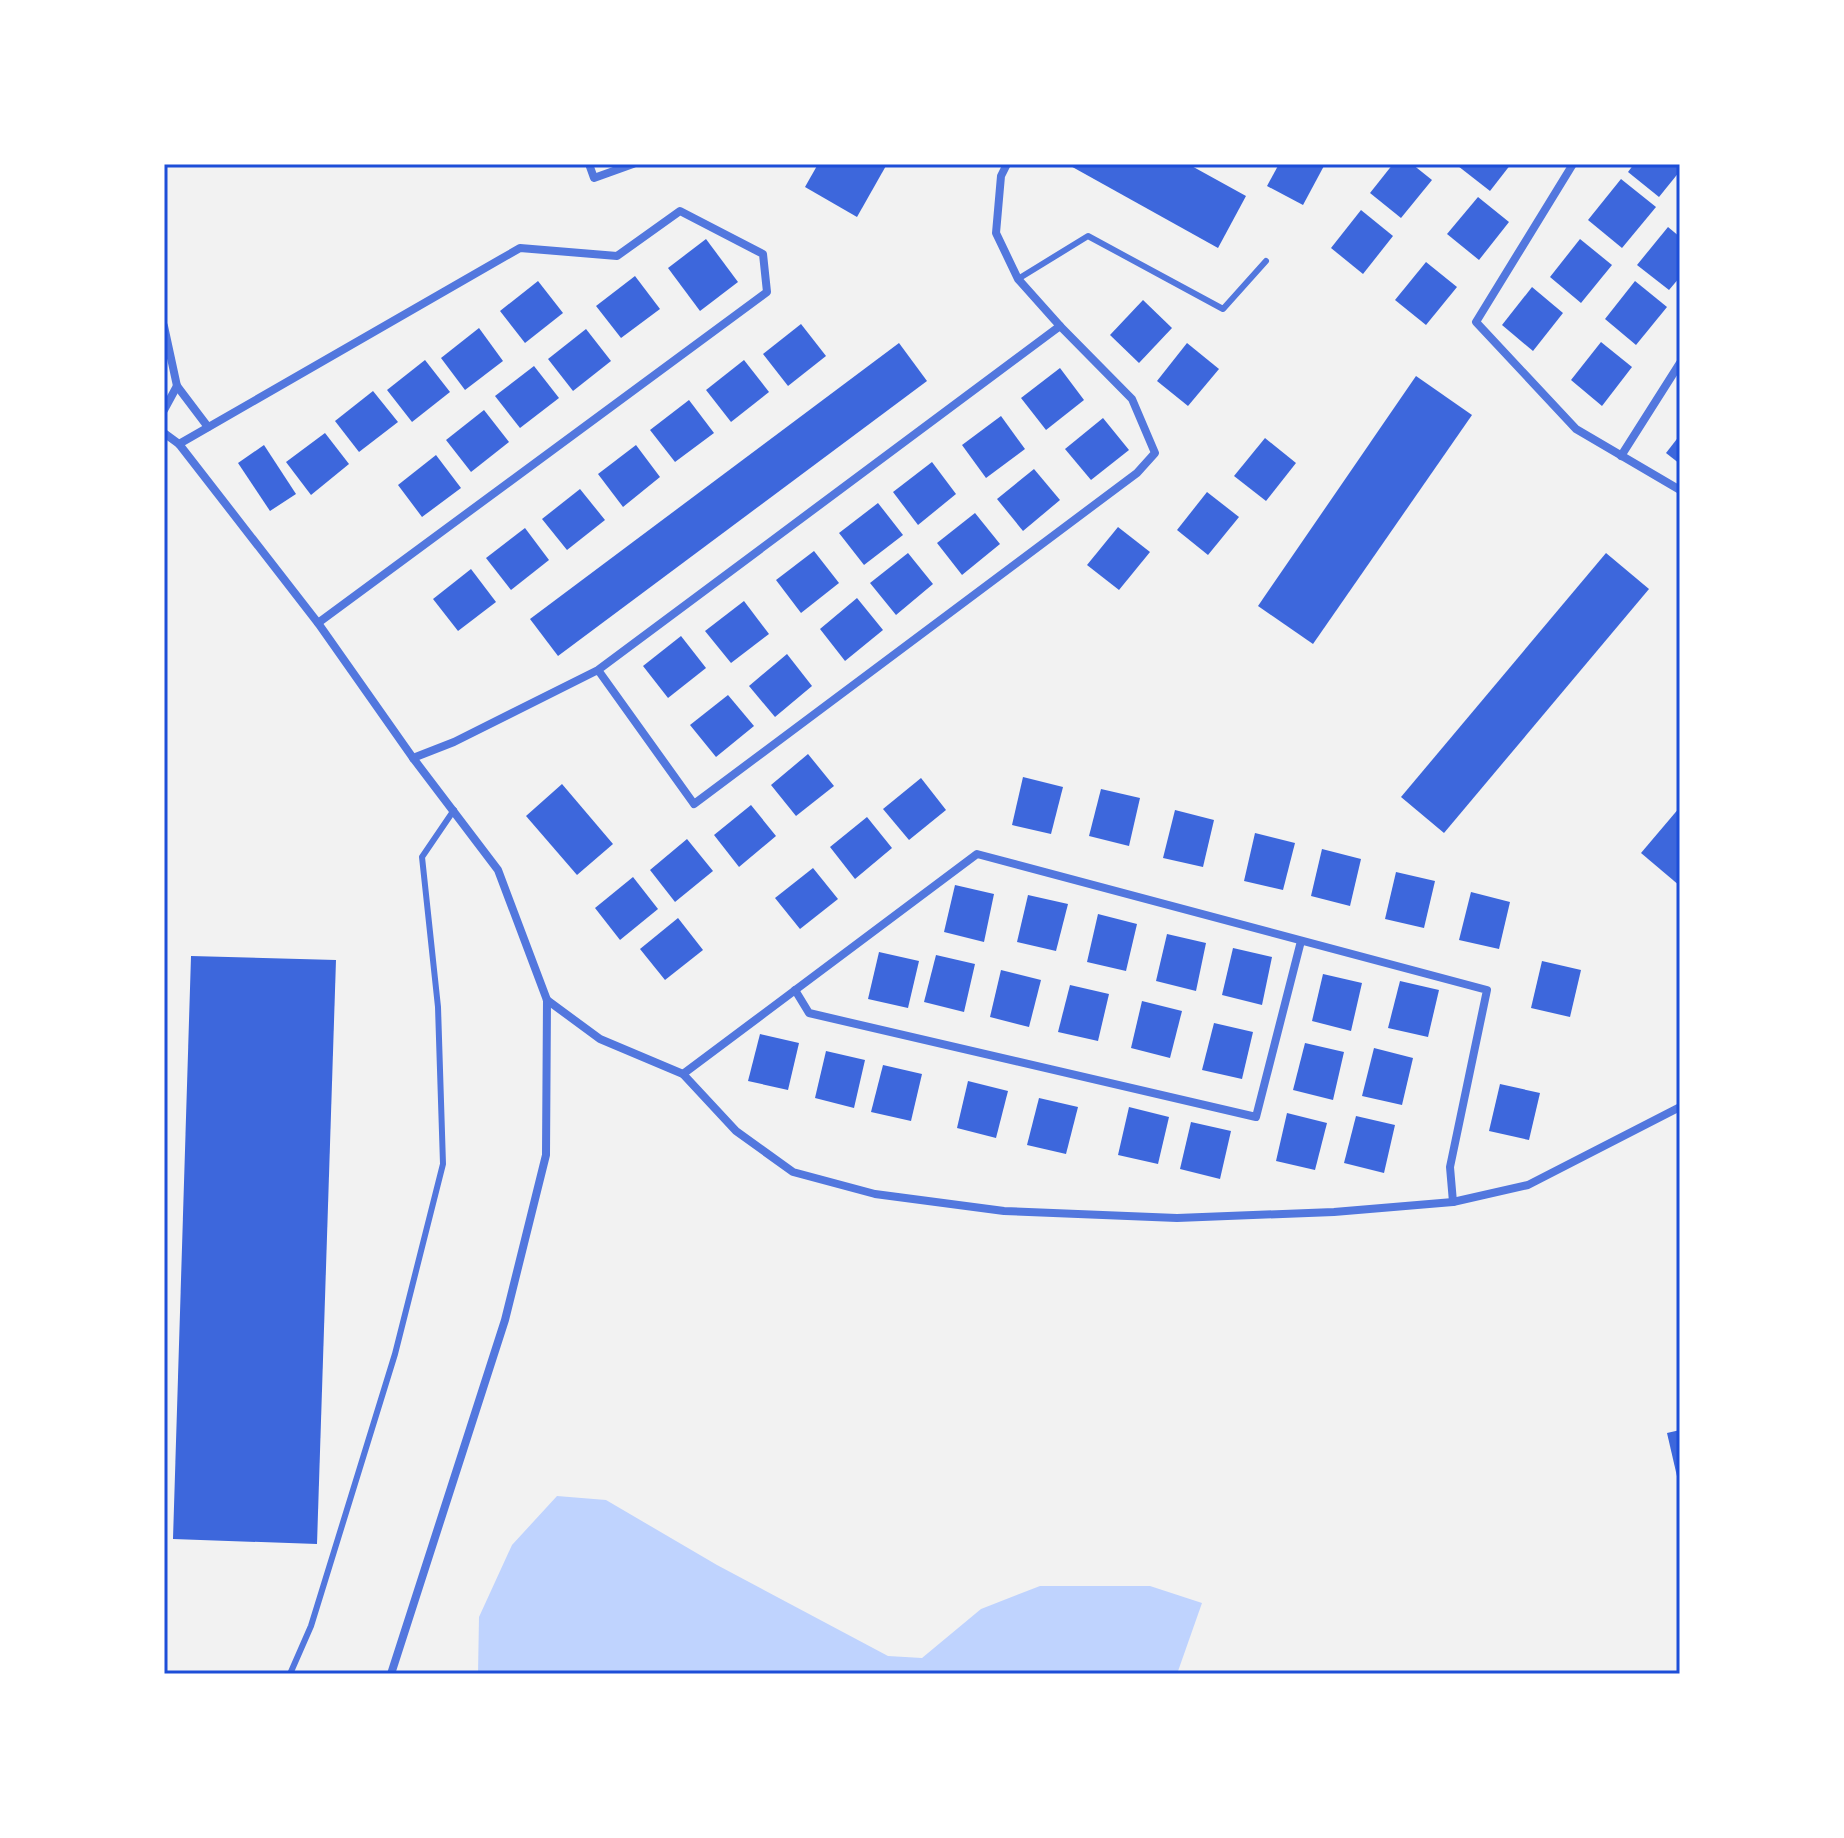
<svg xmlns="http://www.w3.org/2000/svg" width="1844" height="1838" font-family="Rubik,sans-serif">
<rect width="100%" height="100%" fill="#f2f2f2"/>
<!-- water -->
<polygon fill="#bfd3fe" points="557,1496 606,1500 717,1565 888,1656 922,1658 981,1609 1040,1586 1150,1586 1202,1603 1177,1674 478,1674 479,1617 512,1545"/>
<!-- building -->
<g fill="#3d67dc">
<polygon points="818,164 887,164 857,217 805,187"/>
<polygon points="1067,164 1188,164 1246,196 1218,248"/>
<polygon points="1279,164 1325,164 1303,205 1267,186"/>
<polygon points="1393,164 1412,164 1432,180 1401,218 1370,193"/>
<polygon points="1459,164 1511,164 1490,191 1458,166"/>
<polygon points="1634,164 1680,164 1680,171 1659,197 1628,172"/>
<polygon points="1621,179 1656,207 1622,248 1588,220"/>
<polygon points="1478,197 1509,222 1479,260 1447,234"/>
<polygon points="1361,210 1393,236 1363,274 1331,248"/>
<polygon points="1668,227 1680,237 1680,277 1669,290 1637,265"/>
<polygon points="706,239 738,282 700,311 668,268"/>
<polygon points="1580,239 1612,265 1581,303 1550,277"/>
<polygon points="1426,262 1457,287 1426,325 1395,300"/>
<polygon points="635,276 660,309 621,338 596,306"/>
<polygon points="538,281 563,313 525,343 500,311"/>
<polygon points="1635,281 1667,307 1636,345 1605,319"/>
<polygon points="1532,287 1563,313 1533,351 1502,325"/>
<polygon points="1143,300 1172,328 1139,363 1110,335"/>
<polygon points="801,324 826,356 788,386 763,354"/>
<polygon points="479,328 503,361 465,390 441,358"/>
<polygon points="586,329 611,361 573,391 548,359"/>
<polygon points="1601,342 1632,367 1602,406 1571,380"/>
<polygon points="899,343 927,381 558,656 530,619"/>
<polygon points="1187,343 1219,369 1188,406 1157,381"/>
<polygon points="425,360 450,392 412,422 387,390"/>
<polygon points="744,360 769,392 731,422 706,390"/>
<polygon points="534,366 559,398 520,428 495,396"/>
<polygon points="1060,368 1084,400 1046,430 1021,398"/>
<polygon points="1416,376 1472,415 1313,644 1258,606"/>
<polygon points="373,391 398,422 359,452 335,421"/>
<polygon points="689,400 714,433 675,462 650,430"/>
<polygon points="484,410 509,442 471,472 446,440"/>
<polygon points="1001,416 1025,449 986,478 962,445"/>
<polygon points="1103,418 1129,450 1091,480 1065,449"/>
<polygon points="325,433 349,464 311,495 286,462"/>
<polygon points="1680,435 1680,464 1666,453"/>
<polygon points="1265,438 1296,463 1266,501 1234,476"/>
<polygon points="264,445 296,494 270,511 238,463"/>
<polygon points="636,445 660,477 623,507 598,474"/>
<polygon points="436,455 461,488 422,517 398,485"/>
<polygon points="932,462 956,494 918,525 893,492"/>
<polygon points="1034,469 1060,500 1023,531 997,499"/>
<polygon points="580,489 605,520 567,550 542,519"/>
<polygon points="1207,492 1239,517 1208,555 1177,530"/>
<polygon points="878,503 903,535 864,565 839,533"/>
<polygon points="975,513 1000,544 962,575 937,543"/>
<polygon points="1118,527 1150,552 1119,590 1087,565"/>
<polygon points="525,528 549,560 511,590 486,558"/>
<polygon points="814,551 839,583 801,613 776,580"/>
<polygon points="908,553 933,584 896,615 870,583"/>
<polygon points="1606,553 1649,589 1444,833 1401,797"/>
<polygon points="471,569 496,602 458,631 433,599"/>
<polygon points="857,598 883,630 845,661 820,629"/>
<polygon points="744,601 769,634 731,663 705,631"/>
<polygon points="681,636 706,668 668,698 643,666"/>
<polygon points="787,654 812,686 775,717 749,686"/>
<polygon points="728,695 754,726 716,757 690,725"/>
<polygon points="808,754 834,786 796,816 771,785"/>
<polygon points="1023,777 1063,787 1051,834 1012,825"/>
<polygon points="921,778 946,810 909,840 883,809"/>
<polygon points="562,784 613,844 577,875 526,816"/>
<polygon points="1101,789 1140,798 1129,846 1089,836"/>
<polygon points="751,805 776,836 739,867 714,835"/>
<polygon points="1680,807 1680,886 1641,853"/>
<polygon points="1175,810 1214,820 1203,867 1163,858"/>
<polygon points="867,817 892,848 855,879 830,847"/>
<polygon points="1255,833 1295,843 1283,890 1244,881"/>
<polygon points="687,839 713,871 675,902 650,870"/>
<polygon points="1322,849 1361,859 1350,906 1311,896"/>
<polygon points="813,868 838,899 800,929 775,898"/>
<polygon points="1396,872 1435,881 1424,928 1385,919"/>
<polygon points="633,877 658,909 620,940 595,908"/>
<polygon points="955,885 994,894 984,942 944,932"/>
<polygon points="1471,892 1510,902 1499,949 1459,940"/>
<polygon points="1028,895 1068,904 1056,951 1017,942"/>
<polygon points="1098,914 1137,924 1126,971 1087,962"/>
<polygon points="678,918 703,950 665,980 640,949"/>
<polygon points="1167,934 1206,943 1196,991 1156,981"/>
<polygon points="1233,948 1272,957 1262,1005 1222,995"/>
<polygon points="879,952 919,961 908,1008 868,999"/>
<polygon points="936,955 975,964 964,1012 924,1002"/>
<polygon points="191,956 336,960 317,1544 173,1539"/>
<polygon points="1542,961 1581,970 1570,1017 1531,1008"/>
<polygon points="1001,970 1041,980 1029,1027 990,1017"/>
<polygon points="1323,974 1362,983 1351,1031 1312,1021"/>
<polygon points="1400,981 1439,990 1428,1037 1388,1028"/>
<polygon points="1070,985 1109,994 1098,1041 1058,1032"/>
<polygon points="1142,1001 1182,1011 1170,1058 1131,1048"/>
<polygon points="1214,1023 1253,1032 1242,1079 1202,1070"/>
<polygon points="760,1034 799,1043 788,1090 748,1081"/>
<polygon points="1305,1043 1344,1052 1333,1100 1293,1090"/>
<polygon points="1374,1048 1413,1058 1402,1105 1362,1096"/>
<polygon points="826,1051 865,1060 854,1108 815,1098"/>
<polygon points="883,1065 922,1074 911,1121 871,1112"/>
<polygon points="968,1081 1008,1091 996,1138 957,1128"/>
<polygon points="1500,1084 1540,1093 1529,1140 1489,1131"/>
<polygon points="1039,1098 1078,1107 1066,1154 1027,1145"/>
<polygon points="1129,1107 1169,1117 1158,1164 1118,1155"/>
<polygon points="1287,1113 1327,1123 1315,1170 1276,1161"/>
<polygon points="1356,1116 1395,1125 1384,1173 1344,1163"/>
<polygon points="1191,1122 1231,1131 1220,1179 1180,1169"/>
<polygon points="1680,1430 1680,1485 1679,1485 1667,1433"/>
</g>
<g fill="none" stroke-linecap="round" stroke-linejoin="round">
<!-- service -->
<g stroke="#5277de" stroke-width="6">
<polyline points="1018,279 1088,236 1223,309 1266,261"/>
<polyline points="290,1674 311,1626 395,1354 443,1164 438,1007 422,857 454,810"/>
</g>
<!-- minor -->
<g stroke="#5277de" stroke-width="8">
<polyline points="589,164 594,178 633,164"/>
<polyline points="1007,164 1001,176 996,233 1018,279 1060,326"/>
<polyline points="1573,164 1476,322 1576,429 1680,490"/>
<polyline points="164,326 177,386 208,427"/>
<polyline points="164,410 177,386"/>
<polyline points="164,433 179,444 318,623 413,758 498,870 547,1000 546,1155 505,1320 391,1674"/>
<polyline points="179,444 520,248 617,256 680,211 763,254 767,292 318,623"/>
<polyline points="1621,456 1680,363"/>
<polyline points="413,758 454,742 598,670 1060,326 1132,399 1155,453 1137,473 694,804 598,670"/>
<polyline points="795,990 809,1013 1256,1117 1301,941"/>
<polyline points="547,1000 600,1039 683,1074 736,1131 793,1172 875,1194 1004,1211 1177,1218 1334,1212 1453,1202 1528,1185 1680,1107"/>
<polyline points="683,1074 977,854 1487,990 1450,1167 1453,1202"/>
</g>
</g>
<!-- border -->
<rect width="1844" height="1838" fill="none" stroke="#ffffff" stroke-width="332"/>
<rect x="166" y="166" width="1512" height="1506" fill="none" stroke="#1d4ed8" stroke-width="3"/>
</svg>
